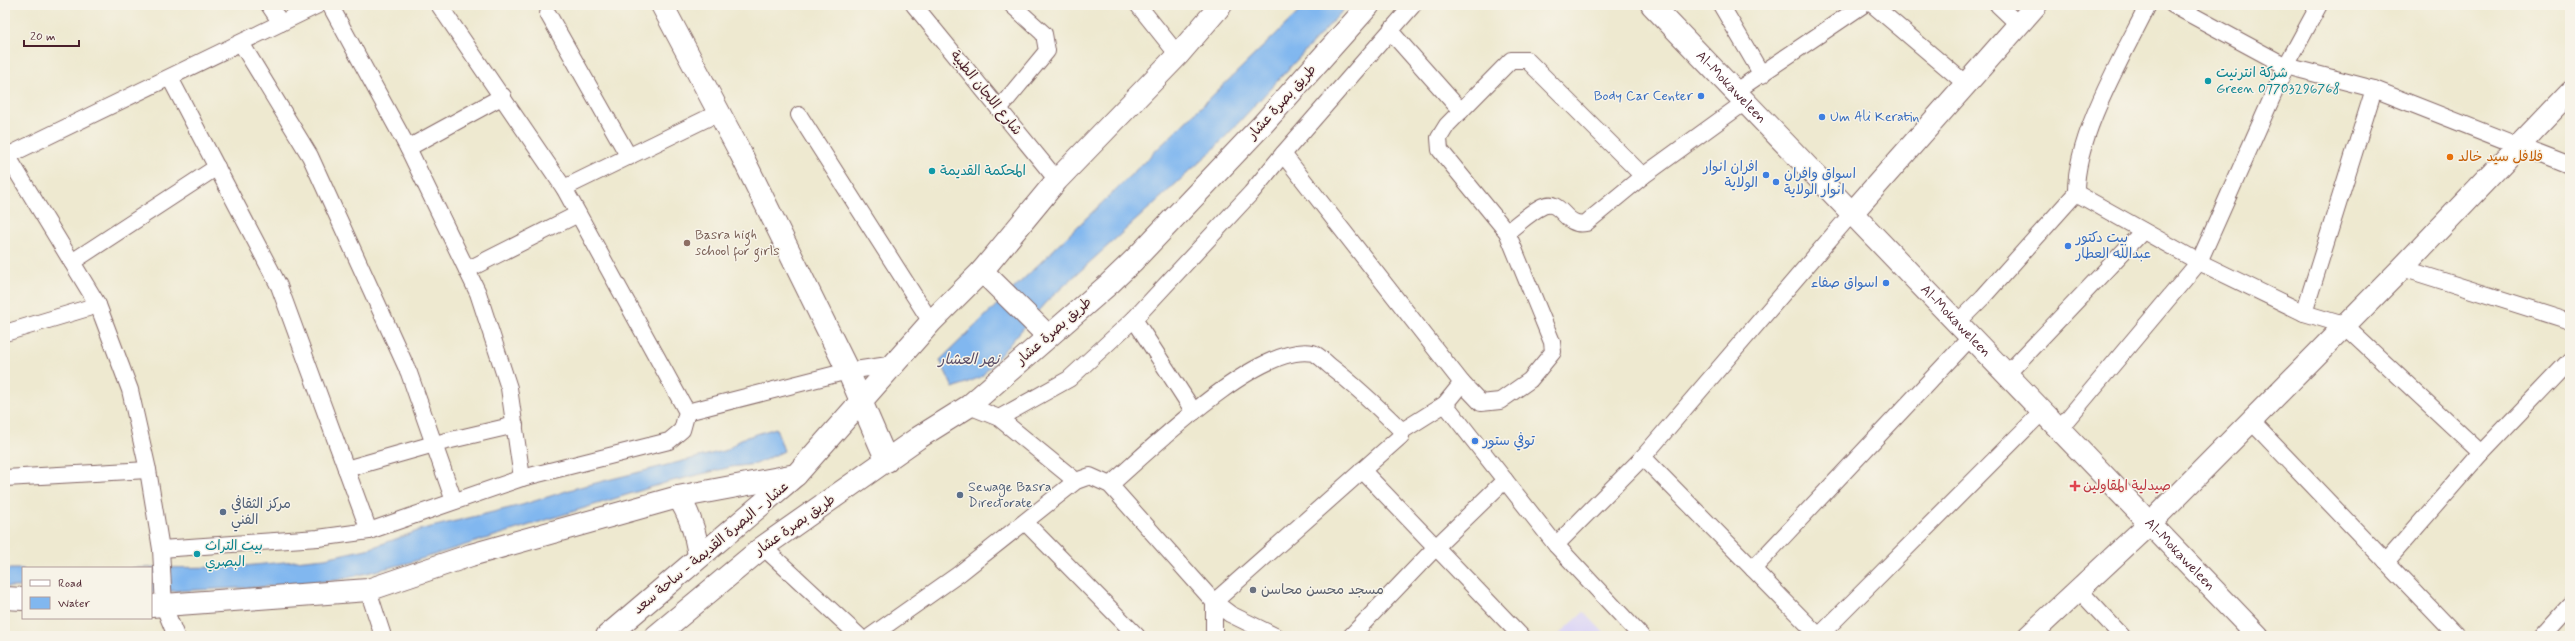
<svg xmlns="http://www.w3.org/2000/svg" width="2575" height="641" font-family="Mynerve,'Playpen Sans Arabic',sans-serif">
<rect width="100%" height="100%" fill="#f7f3e8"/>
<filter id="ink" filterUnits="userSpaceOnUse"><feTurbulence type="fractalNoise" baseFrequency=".025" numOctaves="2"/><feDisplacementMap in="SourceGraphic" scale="8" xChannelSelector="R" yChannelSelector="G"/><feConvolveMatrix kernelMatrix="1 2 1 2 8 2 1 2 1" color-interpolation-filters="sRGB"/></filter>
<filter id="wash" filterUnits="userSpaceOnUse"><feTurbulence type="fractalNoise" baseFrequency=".012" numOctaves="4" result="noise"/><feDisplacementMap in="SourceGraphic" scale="16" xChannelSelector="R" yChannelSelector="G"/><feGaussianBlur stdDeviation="0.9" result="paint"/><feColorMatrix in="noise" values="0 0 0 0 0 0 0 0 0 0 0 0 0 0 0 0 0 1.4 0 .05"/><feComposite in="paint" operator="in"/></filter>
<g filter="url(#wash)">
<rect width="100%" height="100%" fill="#eee9d0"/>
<!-- built -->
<polygon fill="#dcd5f6" points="1584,612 1607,636 1557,636"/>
<!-- water -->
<g fill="#81b7ef" stroke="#666b8d">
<polygon points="1306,5 1348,5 1214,149 1045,303 981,377 953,388 940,360"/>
<polygon points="776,428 784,451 756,464 731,467 668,482 408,563 338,580 261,587 151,592 151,568 131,568 234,567 325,558 371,548 423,529 522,505 576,488 727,450 741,439"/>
<rect x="5" y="569" width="18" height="18"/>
</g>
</g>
<g filter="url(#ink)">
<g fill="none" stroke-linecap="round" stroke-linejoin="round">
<!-- street casing -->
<g stroke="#836665" stroke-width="18">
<g id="street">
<polyline points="269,5 281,23"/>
<polyline points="330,5 408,148 478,293 509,388 522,478"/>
<polyline points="914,5 1057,180"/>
<polyline points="1138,5 1178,55"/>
<polyline points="1721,5 1762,75"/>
<polyline points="1873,5 1966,84"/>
<polyline points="1998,5 2019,25"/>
<polyline points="2173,5 2286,66 2374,89 2570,166"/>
<polyline points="548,14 629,157"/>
<polyline points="1391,32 1461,111"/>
<polyline points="241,43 310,156 409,373 454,501"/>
<polyline points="170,78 279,286 369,531"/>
<polyline points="1736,91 1863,5"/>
<polyline points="999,109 1047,51 1044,34 1012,5"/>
<polyline points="799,115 931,322"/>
<polyline points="408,148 503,96"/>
<polyline points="5,152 98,305 130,390 148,470 161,549 164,607 176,636"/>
<polyline points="5,157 318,5"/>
<polyline points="564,188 718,113"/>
<path d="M2076,193C2075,136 2123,56 2148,5"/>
<path d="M1507,232C1518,224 1530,212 1543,206C1562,198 1564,228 1586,223L1643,176L1745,102"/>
<polyline points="72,262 217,167"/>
<polyline points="2402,268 2570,321"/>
<polyline points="467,270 578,214"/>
<polyline points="2304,313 2374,89"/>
<polyline points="1134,319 1194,412"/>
<polyline points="1958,322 1983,297 2076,193 2199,262 2304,313 2344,325 2481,453"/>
<polyline points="5,333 98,305"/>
<polyline points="2007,374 2143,231"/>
<polyline points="1462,383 1481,403 1500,401 1530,380 1553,352 1552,342 1507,232 1440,150 1439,138 1447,125 1511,60 1527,60 1643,176"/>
<polyline points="1445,404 1556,545 1641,636"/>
<polyline points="969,406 999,418 1076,481"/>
<polyline points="687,412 848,371 895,364"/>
<polyline points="999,418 1069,379 1134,319 1251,193 1283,154 1413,5"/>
<polyline points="2251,421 2457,636"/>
<polyline points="2059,429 2199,262 2286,66 2319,5"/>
<polyline points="1643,457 1819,636"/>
<polyline points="346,469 434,444 515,425"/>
<polyline points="1362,470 1521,636"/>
<polyline points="5,478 148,470"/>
<path d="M1110,485C1150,450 1259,342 1313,353C1319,355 1325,362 1330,366C1356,386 1379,408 1402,431"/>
<polyline points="1025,522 1137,636"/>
<polyline points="1556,545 1643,457 1852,213"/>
<polyline points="763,547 859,636"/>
<polyline points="161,549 318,538 369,531 522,478 669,441 682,430 687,412 564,188 439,5"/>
<polyline points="2386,562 2481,453 2570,360"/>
<polyline points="1753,569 1971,337"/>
<polyline points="368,590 382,633 379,636"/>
<polyline points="2079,590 2122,636"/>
<polyline points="871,636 959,574 1076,481 1090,476 1110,485 1214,602 1230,614 1275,636"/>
<polyline points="1214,636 1214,602 1401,436 1402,431 1445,404 1462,383 1283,154"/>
<polyline points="1351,636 1436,547 1505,480"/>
<polyline points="1819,636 2043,411"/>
<polyline points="2543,636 2570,606"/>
</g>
</g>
<!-- secondary casing -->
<g stroke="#836665" stroke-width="24">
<g id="secondary">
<polyline points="662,5 741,154 848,371 887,461"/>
<path id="s1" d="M1652,5L2258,636"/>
<polyline points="1852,213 2036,5"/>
<polyline points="5,598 23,599"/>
<polyline points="151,606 368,590 471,555 678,497 796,475"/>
<polyline points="2029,636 2150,523 2251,421 2402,268 2570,92"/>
</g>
</g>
<!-- primary casing -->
<g stroke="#836665" stroke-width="24">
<g id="primary">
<polyline points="982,271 1048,336"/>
<path d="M678,497C691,515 696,535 699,556"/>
<polyline points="607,636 796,475 931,322 982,271 1057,180 1178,55 1221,5"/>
<polyline points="656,636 763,547 918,438 969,406 1109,284 1134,260 1263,124 1369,5"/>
</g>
</g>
<!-- street -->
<use href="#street" stroke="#fff" stroke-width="16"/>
<!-- secondary -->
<use href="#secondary" stroke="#fff" stroke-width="22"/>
<!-- primary -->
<use href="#primary" stroke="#fff" stroke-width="22"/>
</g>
</g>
<!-- markers -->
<g fill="#0f9aa8" stroke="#f7f3e8" stroke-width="1.5">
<circle cx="2208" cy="81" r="4"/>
<circle cx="932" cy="171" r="4"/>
<circle cx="197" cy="554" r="4"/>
</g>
<g fill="#3f7fe0" stroke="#f7f3e8" stroke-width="1.5">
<circle cx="1701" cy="96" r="4"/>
<circle cx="1822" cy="117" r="4"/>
<circle cx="1766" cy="175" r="4"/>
<circle cx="1776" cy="182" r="4"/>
<circle cx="2068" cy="246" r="4"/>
<circle cx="1886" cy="283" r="4"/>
<circle cx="1475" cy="441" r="4"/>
</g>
<circle fill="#e8710a" stroke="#f7f3e8" stroke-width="1.5" cx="2450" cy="157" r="4"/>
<circle fill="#8d6e63" stroke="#f7f3e8" stroke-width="1.5" cx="687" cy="243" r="4"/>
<path fill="#e0444e" stroke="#f7f3e8" stroke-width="1.5" d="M2073 480h4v4h4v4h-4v4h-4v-4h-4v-4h4z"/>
<g fill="#5c6f8a" stroke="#f7f3e8" stroke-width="1.5">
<circle cx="960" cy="495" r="4"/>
<circle cx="223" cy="512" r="4"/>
</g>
<circle fill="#6b7280" stroke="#f7f3e8" stroke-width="1.5" cx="1253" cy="590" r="4"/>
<g text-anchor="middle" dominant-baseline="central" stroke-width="3" stroke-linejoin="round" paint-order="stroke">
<!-- culture labels -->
<g font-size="14" fill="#0d838f" stroke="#f7f3e8" text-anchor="start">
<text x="2216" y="73">شركة انترنيت<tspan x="2216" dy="16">Green 07703296768</tspan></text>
<text x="940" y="171">المحكمة القديمة</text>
<text x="205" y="546">بيت التراث<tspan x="205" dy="16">البصري</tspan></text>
</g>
<!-- street labels -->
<g font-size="14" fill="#4a1f2b" stroke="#f7f3e8">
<text stroke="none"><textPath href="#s1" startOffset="114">Al-Mokaweleen</textPath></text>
<text transform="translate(986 93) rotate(51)">شارع اللجان الطبية</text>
<text transform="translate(1282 102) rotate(-48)">طريق بصرة عشار</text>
<text stroke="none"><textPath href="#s1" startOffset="438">Al-Mokaweleen</textPath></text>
<text transform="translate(1054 331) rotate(-41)">طريق بصرة عشار</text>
<text transform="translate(795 525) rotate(-35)">طريق بصرة عشار</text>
<text transform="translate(711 548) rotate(-40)">عشار - البصرة القديمة - ساحة سعد</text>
<text stroke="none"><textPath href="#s1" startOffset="762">Al-Mokaweleen</textPath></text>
</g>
<!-- shop labels -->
<g font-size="14" fill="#366cbe" stroke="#f7f3e8" text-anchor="start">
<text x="1693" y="96" text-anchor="end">Body Car Center</text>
<text x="1830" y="117">Um Ali Keratin</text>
<text x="1758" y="167" text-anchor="end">افران انوار<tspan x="1758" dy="16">الولاية</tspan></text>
<text x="1784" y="174">اسواق وافران<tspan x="1784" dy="16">انوار الولاية</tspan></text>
<text x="2076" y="238">بيت دكتور<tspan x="2076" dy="16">عبدالله العطار</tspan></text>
<text x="1878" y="283" text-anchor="end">اسواق صفاء</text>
<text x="1483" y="441">توفي ستور</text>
</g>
<!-- food labels -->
<g font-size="14" fill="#c56008" stroke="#f7f3e8" text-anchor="start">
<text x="2458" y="157">فلافل سيد خالد</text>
</g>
<!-- education labels -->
<g font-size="14" fill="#785e54" stroke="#f7f3e8" text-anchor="start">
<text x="695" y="235">Basra high<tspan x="695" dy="16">school for girls</tspan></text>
</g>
<!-- health labels -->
<g font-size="14" fill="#be3a42" stroke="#f7f3e8" text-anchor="start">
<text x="2083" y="486">صيدلية المقاولين</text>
</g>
<!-- service labels -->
<g font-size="14" fill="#4e5e75" stroke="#f7f3e8" text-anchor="start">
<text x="968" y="487">Sewage Basra<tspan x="968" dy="16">Directorate</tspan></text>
<text x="231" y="504">مركز الثقافي<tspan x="231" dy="16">الفني</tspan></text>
</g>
<!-- worship labels -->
<g font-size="14" fill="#5b616d" stroke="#f7f3e8" text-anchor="start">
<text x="1261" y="590">مسجد محسن محاسن</text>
</g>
<!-- water labels -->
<g font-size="15" font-style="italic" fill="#5a4d66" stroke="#f7f3e8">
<text x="969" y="360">نهر العشار</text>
</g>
</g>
<!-- margin -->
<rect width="2575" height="641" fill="none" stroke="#f7f3e8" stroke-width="20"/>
<!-- legend -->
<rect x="22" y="567" width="130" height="52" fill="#f7f3e8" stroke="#b29e9c"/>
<rect x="30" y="580" width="20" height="6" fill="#ffffff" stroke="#b29e9c"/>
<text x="58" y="587" font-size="12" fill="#4a1f2b">Road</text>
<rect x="30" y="597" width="20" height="12" fill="#81b7ef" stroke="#b29e9c"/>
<text x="58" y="607" font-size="12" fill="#4a1f2b">Water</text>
<!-- scale -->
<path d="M24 40v6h55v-6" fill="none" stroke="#4a1f2b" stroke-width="2"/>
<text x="30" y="40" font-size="12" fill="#4a1f2b" stroke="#f7f3e8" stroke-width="3" paint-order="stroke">20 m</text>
</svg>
